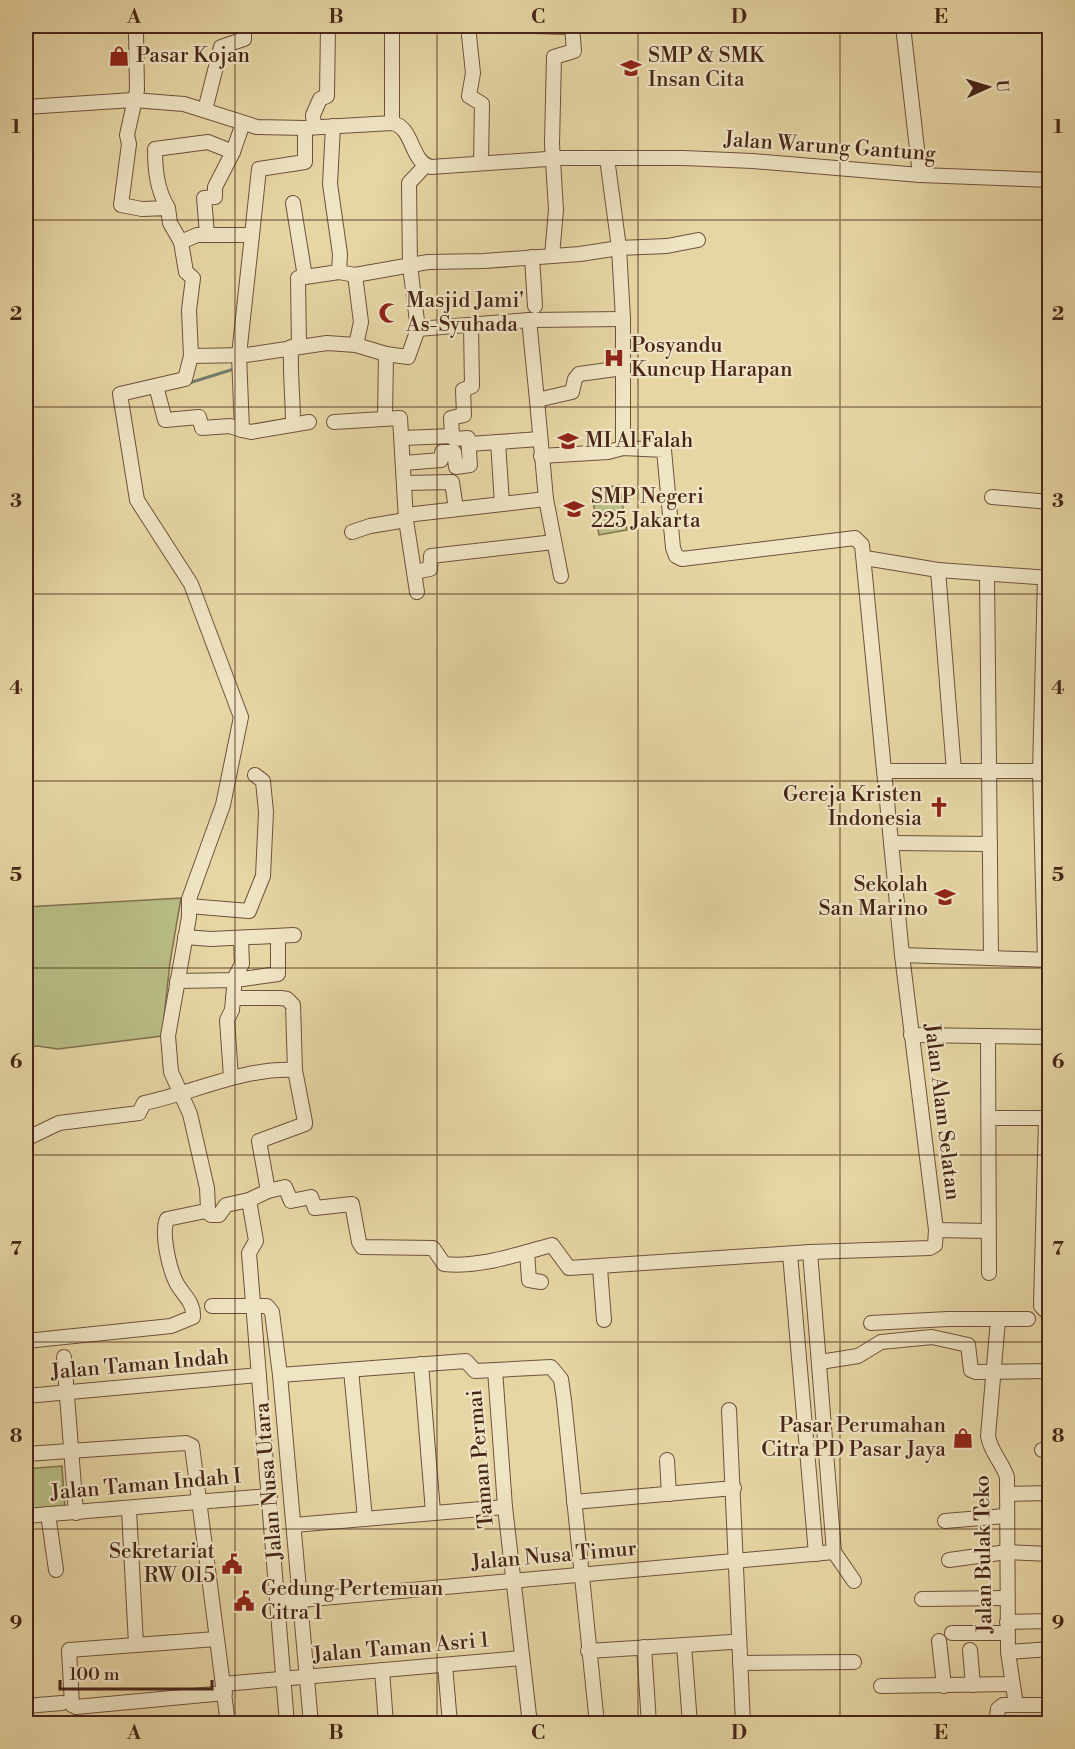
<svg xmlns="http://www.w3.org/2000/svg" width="1075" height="1749" font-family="'Libre Bodoni',serif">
<rect width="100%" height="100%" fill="#e6d6a4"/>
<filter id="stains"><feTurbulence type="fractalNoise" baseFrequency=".00333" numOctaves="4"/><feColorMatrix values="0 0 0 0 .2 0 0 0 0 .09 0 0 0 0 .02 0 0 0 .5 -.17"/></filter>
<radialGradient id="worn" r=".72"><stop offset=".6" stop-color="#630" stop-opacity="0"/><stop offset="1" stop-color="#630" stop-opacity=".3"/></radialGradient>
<!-- green -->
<g fill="#b8bd84" stroke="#80714e" stroke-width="1.5">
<polygon points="619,485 627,530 599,535 591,490"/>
<polygon points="181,898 170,962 162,1036 58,1049 37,1046 26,1048 26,907"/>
<polygon points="62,1466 65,1509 26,1512 26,1469"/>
</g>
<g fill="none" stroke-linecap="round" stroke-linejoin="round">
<!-- stream -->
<polyline stroke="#767e6d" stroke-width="3" points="189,383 234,369"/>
<!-- minor casing -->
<g stroke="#6f513b" stroke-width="16">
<g id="minor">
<polyline points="468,26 473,73 469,96 482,104 481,163"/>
<polyline points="532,26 572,27"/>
<polyline points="903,26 920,175"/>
<path d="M26,107L133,100L184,104L257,127L305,128L392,123C414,127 410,162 431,167L561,158H683L753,161L920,175L1050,180"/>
<polyline points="205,110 221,47 244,39 244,26"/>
<polyline points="392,123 392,26"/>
<polyline points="333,126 330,184 340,254 339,272"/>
<polyline points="314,127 313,115 320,99 327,96 328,26"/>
<polyline points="607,158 619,248 623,319 623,448"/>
<polyline points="293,203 305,277"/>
<path d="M168,208C157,190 155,170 155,149L208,142L233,152"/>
<polyline points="207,234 204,198 215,197 215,187 233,152 243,123"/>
<polyline points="252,235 239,355 242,430 251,432 309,422"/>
<polyline points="181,242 197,235 252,235 259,169 305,162 305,128"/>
<polyline points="552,256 556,210 552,144 554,57 574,51 572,26"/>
<polyline points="532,257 535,306"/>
<polyline points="529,320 537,400"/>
<polyline points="418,329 529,320 623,319"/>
<polyline points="356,345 386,354"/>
<path d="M291,347C290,374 293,398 293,424"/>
<polyline points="299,347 298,278 339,272 355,275 428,262 484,261 580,254 619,248 667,246 698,240"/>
<polyline points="191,356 246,355 327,343 356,345 361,322 355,275"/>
<polyline points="156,386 165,420 199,417 202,428 230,426 242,430"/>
<polyline points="385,418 386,354 408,357 418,329 410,266 409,183 425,166"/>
<polyline points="334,422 400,418 406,520 414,572 430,569 431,556 554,542"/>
<polyline points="452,436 451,418 464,415 463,390 472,386 471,326"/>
<polyline points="402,438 452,436 454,439 468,438 470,465 456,467 454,452 442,452 441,460 404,463"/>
<polyline points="498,442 540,439"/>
<polyline points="469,444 498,442 502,504"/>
<polyline points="405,483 452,482 456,509"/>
<polyline points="992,497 1050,502"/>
<polyline points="406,515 546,499"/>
<polyline points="352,532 370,526 406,520"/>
<polyline points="865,558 938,570 1050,578"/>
<polyline points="938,570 954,771"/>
<polyline points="414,572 417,592"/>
<polyline points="987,574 991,957"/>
<polyline points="561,576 546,499 537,400 572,392 575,379 579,374 623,368"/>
<polyline points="1045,578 1040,771 1045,960"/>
<polyline points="885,771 1047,771"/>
<polyline points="891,843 990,844"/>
<polyline points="189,906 249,911 263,876 266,812 263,781 255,775"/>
<polyline points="185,937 211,939 294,935"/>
<polyline points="902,955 1050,960"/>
<polyline points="177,981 235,980 278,974 278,936"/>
<polyline points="233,998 281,998 287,999 293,1005 295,1070 305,1122 305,1124 259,1141 268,1191 249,1200 256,1241 249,1253 287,1724"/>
<polyline points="911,1035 1050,1037"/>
<polyline points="988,1036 989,1273"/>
<polyline points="231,1077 227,1020 232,1010 235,977 242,964 241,938"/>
<polyline points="989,1118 1050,1118"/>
<polyline points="1046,1118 1041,1306 1050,1315"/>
<path d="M26,1137L32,1136L59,1123L139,1113L144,1103C193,1093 245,1067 295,1070"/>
<path d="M268,1191L285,1187L291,1201L311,1197L315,1208L352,1204L359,1242L362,1247L433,1248L444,1264C480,1268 518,1254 552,1245L569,1268L810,1252L930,1248L935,1245L936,1230L902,955L862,545L855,538L682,559L676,556L673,548L664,450L623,448L608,452L541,456"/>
<polyline points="206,1211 211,1215 219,1215 226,1205 249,1200"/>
<polyline points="936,1230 988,1231"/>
<polyline points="527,1252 529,1280 541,1282"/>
<polyline points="810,1252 834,1552"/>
<polyline points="790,1254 816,1554"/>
<polyline points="600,1268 604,1320"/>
<polyline points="212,1306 267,1306 272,1312 280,1375 311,1724"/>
<polyline points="871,1323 948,1319 1028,1319"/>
<path d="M26,1341L171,1326L193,1317C194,1302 184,1296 177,1284C169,1269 161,1233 167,1219L206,1211L208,1208L207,1188L190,1114L171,1072L168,1036L189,917V899L223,805L241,717L191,584L137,500L120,394L185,379L191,356L189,310L193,278L186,272L181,242L170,223L168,208L142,209L121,205L129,144L127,135L137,90L136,33"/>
<polyline points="64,1357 76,1513"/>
<polyline points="820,1362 858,1356 881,1342 932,1337 968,1345 971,1370 976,1372 1050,1371"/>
<polyline points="421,1364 433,1512"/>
<polyline points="351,1370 365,1519"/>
<polyline points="495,1370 505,1507 530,1724"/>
<polyline points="280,1375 466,1361 475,1371 551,1367 561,1379 564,1400 597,1724"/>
<polyline points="26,1396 259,1375"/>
<polyline points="729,1410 743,1724"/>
<polyline points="1042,1450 1050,1449"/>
<polyline points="26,1454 186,1443 192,1446 228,1724"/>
<polyline points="667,1460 669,1494"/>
<polyline points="1007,1494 1050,1493"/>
<polyline points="574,1502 734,1488"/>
<polyline points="129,1510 136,1644"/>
<polyline points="48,1514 56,1570"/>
<polyline points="26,1516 270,1496"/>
<polyline points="945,1521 1005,1516"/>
<polyline points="294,1525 505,1507"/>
<polyline points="834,1552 854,1581"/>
<polyline points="949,1560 1007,1552 1050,1554"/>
<polyline points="922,1599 1007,1598"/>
<polyline points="278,1602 834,1552"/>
<polyline points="1007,1622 1050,1621"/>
<polyline points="952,1633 1007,1633"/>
<polyline points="216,1639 69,1650 72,1705 76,1707 225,1693"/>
<polyline points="939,1641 944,1686"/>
<polyline points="684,1645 690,1724"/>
<polyline points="644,1647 649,1724"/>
<polyline points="970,1650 973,1685"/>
<polyline points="588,1651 732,1642"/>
<polyline points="1008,1652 1050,1649"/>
<polyline points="740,1663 854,1662"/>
<polyline points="445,1665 450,1724"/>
<polyline points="382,1670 386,1724"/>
<polyline points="223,1684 521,1658"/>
<polyline points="881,1686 1012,1684"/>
<polyline points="1016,1705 1050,1705"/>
<polyline points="26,1706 62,1703"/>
<path d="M996,1724L998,1709L1003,1705H1016L1008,1652L1007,1477C1002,1462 990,1451 988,1436L998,1320"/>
</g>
</g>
<!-- minor -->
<use href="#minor" stroke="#efe4c4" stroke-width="14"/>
</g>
<!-- grid -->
<path fill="none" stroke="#472518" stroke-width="1.5" stroke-opacity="0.55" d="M235,26V1724M437,26V1724M638,26V1724M840,26V1724M26,220H1050M26,407H1050M26,594H1050M26,781H1050M26,968H1050M26,1155H1050M26,1342H1050M26,1529H1050"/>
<!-- icons -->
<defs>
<g id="shop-bare" transform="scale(1.62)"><path d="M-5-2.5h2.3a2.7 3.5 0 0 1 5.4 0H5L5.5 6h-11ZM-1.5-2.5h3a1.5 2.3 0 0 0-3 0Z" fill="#8f2418" stroke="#efe4c4" stroke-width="2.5" paint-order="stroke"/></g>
<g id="school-bare" transform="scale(1.62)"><path d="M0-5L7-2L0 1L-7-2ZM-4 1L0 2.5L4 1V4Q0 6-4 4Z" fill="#8f2418" stroke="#efe4c4" stroke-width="2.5" paint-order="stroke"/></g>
<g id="mosque-bare" transform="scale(1.62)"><path d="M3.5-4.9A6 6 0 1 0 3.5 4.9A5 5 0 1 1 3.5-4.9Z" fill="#8f2418" stroke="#efe4c4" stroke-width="2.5" paint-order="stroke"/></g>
<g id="hospital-bare" transform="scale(1.62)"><path d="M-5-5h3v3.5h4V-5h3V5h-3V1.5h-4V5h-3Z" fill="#8f2418" stroke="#efe4c4" stroke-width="2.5" paint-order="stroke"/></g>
<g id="church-bare" transform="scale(1.62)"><path d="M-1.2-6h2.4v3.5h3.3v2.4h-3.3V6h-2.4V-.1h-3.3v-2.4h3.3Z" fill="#8f2418" stroke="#efe4c4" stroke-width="2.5" paint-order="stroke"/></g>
<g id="civic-bare" transform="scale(1.62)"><path d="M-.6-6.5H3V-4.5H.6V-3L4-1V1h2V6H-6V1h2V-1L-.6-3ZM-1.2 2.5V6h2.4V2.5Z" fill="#8f2418" stroke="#efe4c4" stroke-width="2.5" paint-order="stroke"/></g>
</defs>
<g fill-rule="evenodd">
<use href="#shop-bare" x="119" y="56"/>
<use href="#school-bare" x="631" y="68"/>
<use href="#mosque-bare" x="389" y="313"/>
<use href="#hospital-bare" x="614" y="358"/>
<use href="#school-bare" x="568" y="441"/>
<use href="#school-bare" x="574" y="509"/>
<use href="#church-bare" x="939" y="807"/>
<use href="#school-bare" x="945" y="897"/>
<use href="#shop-bare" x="963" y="1438"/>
<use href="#civic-bare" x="232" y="1564"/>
<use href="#civic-bare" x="244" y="1601"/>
</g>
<g text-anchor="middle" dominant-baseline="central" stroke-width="4.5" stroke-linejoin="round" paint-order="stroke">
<!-- poi labels -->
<g font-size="21" fill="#472518" stroke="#efe4c4" text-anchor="start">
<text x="136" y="56">Pasar Kojan</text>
<text x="648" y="56">SMP &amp; SMK<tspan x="648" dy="24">Insan Cita</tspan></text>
<text x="406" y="301">Masjid Jami'<tspan x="406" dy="24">As-Syuhada</tspan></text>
<text x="631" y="346">Posyandu<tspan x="631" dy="24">Kuncup Harapan</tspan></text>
<text x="585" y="441">MI Al Falah</text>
<text x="591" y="497">SMP Negeri<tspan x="591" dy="24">225 Jakarta</tspan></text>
<text x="922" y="795" text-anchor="end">Gereja Kristen<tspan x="922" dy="24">Indonesia</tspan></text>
<text x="928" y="885" text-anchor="end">Sekolah<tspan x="928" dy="24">San Marino</tspan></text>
<text x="946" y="1426" text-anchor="end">Pasar Perumahan<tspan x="946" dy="24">Citra PD Pasar Jaya</tspan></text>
<text x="215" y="1552" text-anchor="end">Sekretariat<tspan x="215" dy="24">RW 015</tspan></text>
<text x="261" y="1589">Gedung Pertemuan<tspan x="261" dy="24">Citra 1</tspan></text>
</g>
<!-- street labels -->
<g font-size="21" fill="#472518" stroke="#efe4c4">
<text transform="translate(830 147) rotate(4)">Jalan Warung Gantung</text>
<text transform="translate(942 1112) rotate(83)">Jalan Alam Selatan</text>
<text transform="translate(140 1365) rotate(-5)">Jalan Taman Indah</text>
<text transform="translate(481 1459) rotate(-95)">Taman Permai</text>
<text transform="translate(269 1481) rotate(-95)">Jalan Nusa Utara</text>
<text transform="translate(146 1485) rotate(-5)">Jalan Taman Indah I</text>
<text transform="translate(984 1554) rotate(-91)">Jalan Bulak Teko</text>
<text transform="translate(554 1556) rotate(-5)">Jalan Nusa Timur</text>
<text transform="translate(401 1648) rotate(-5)">Jalan Taman Asri 1</text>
</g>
</g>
<!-- margin -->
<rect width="1075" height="1749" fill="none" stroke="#e6d6a4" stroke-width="66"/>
<!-- north arrow -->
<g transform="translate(988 87) rotate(86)" stroke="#efe4c4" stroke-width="4.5" paint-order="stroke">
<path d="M0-4.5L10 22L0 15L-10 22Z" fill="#472518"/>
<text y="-9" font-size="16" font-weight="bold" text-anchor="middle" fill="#472518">U</text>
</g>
<!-- scale -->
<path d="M60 1680v9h152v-9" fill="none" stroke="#472518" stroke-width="3"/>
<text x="69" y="1680" font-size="18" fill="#472518" stroke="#efe4c4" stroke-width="4.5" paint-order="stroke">100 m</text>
<rect x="33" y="33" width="1009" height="1683" fill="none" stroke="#472518" stroke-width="2"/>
<g font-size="20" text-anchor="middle" font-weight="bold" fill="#472518">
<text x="134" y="23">A</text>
<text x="336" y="23">B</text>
<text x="538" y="23">C</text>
<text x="739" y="23">D</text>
<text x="941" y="23">E</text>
<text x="16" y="133">1</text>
<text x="1058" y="133">1</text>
<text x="16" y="320">2</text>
<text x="1058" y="320">2</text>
<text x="16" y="507">3</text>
<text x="1058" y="507">3</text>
<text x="16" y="694">4</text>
<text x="1058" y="694">4</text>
<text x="16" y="881">5</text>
<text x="1058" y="881">5</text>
<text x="16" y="1068">6</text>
<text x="1058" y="1068">6</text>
<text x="16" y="1255">7</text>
<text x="1058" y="1255">7</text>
<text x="16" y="1442">8</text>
<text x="1058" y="1442">8</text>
<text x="16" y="1629">9</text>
<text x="1058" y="1629">9</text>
<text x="134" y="1739">A</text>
<text x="336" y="1739">B</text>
<text x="538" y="1739">C</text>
<text x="739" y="1739">D</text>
<text x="941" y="1739">E</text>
</g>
<rect width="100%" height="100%" filter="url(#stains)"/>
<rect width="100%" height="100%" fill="url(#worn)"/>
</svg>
